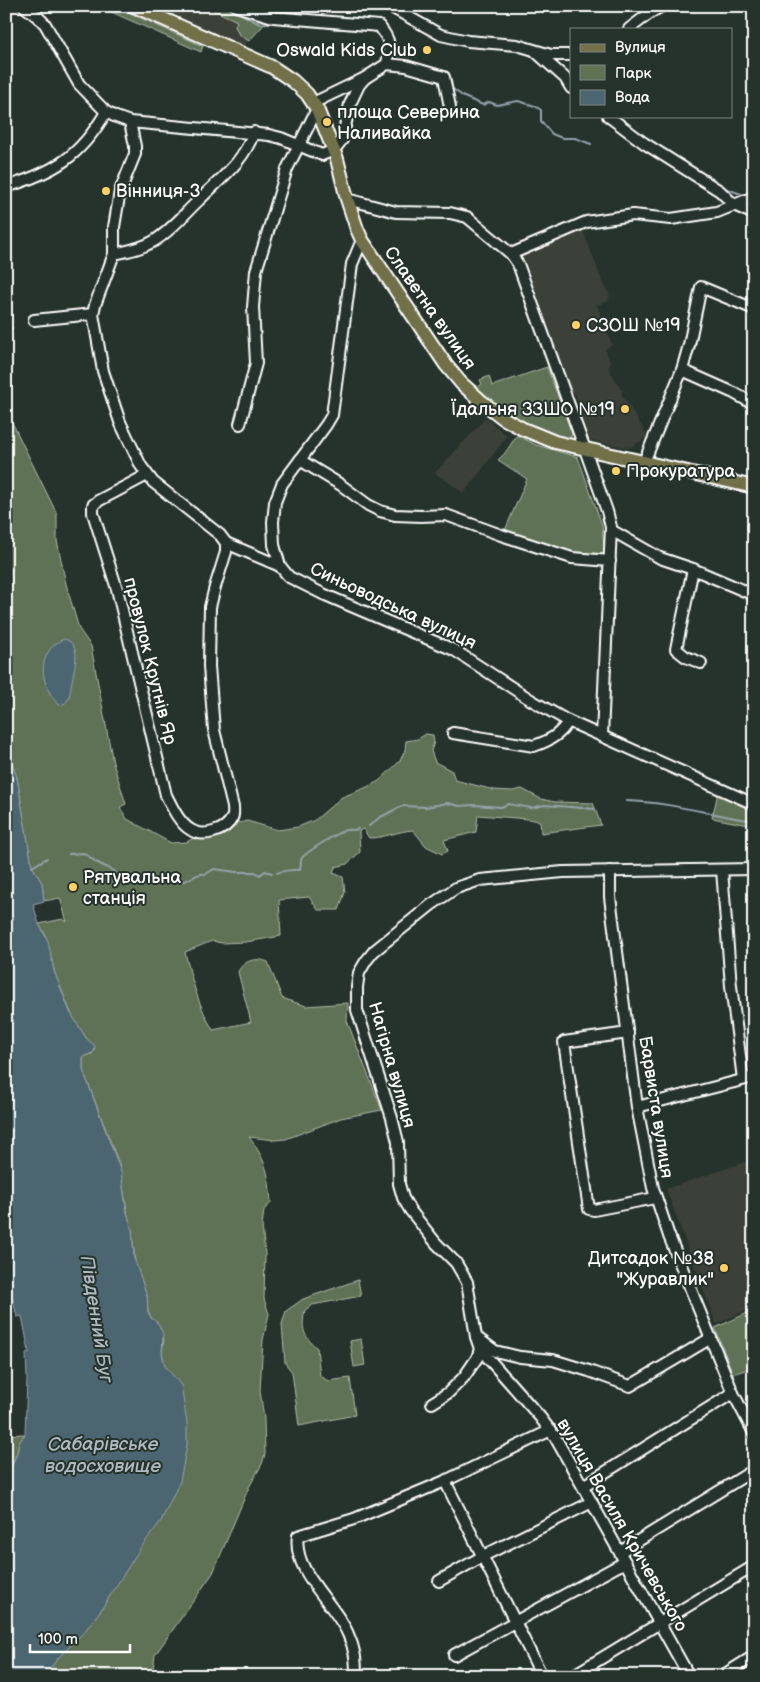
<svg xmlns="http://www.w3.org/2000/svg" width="760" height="1682" font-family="'Balsamiq Sans',sans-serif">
<rect width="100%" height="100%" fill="#26332d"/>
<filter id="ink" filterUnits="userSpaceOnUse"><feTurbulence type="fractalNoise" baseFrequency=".02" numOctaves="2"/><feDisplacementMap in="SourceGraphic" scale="10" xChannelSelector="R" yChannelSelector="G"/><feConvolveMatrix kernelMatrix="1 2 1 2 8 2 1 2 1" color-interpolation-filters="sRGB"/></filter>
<g filter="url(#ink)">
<!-- built -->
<g fill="#3b4139">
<polygon points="172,6 208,6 260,28 242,48 169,16"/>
<polygon points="582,228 601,278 610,296 608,301 597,305 612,345 605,349 611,364 608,367 622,391 621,393 648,437 629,448 589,440 581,413 583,412 575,393 571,394 523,255"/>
<polygon points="486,418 507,436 464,493 435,473"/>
<polygon points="754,1159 754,1307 716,1324 666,1189"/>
</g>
<!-- green -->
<g fill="#607254" stroke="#b0b8aa">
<polygon points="98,6 114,6 203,46 201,52"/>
<polygon points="205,6 233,6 271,17 249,41 239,35 235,26 237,21"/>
<path d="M547,367L572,434L570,439C541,432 514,420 492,401L489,404L474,390L482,384L480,380L489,376L492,386Z"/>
<path d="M6,410L57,514V540L66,584L79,629L91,646L113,763L126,804L120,807L127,819L171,843L187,842L200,834L210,833L234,816L239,823L247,821L278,830L298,827L315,820L342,797L365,788L379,781L400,761L405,750L406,741L418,739L426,734L433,735L434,742L431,751L435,762L452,771L455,780L494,790L512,791L522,789L541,799L555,802L593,803L601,825L541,833L540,821L528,819L478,815L476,832L444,840L448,851L442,854L426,846L413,830C398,831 384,838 369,838L363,829L359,831L360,852L347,864L335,867L333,873L343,877L345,892L339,910H318L309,897L279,900L281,936L246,942L222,943L212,941L185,952C191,978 199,1007 213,1030L251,1022L238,972C243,960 257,957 268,962L282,998L306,1006L348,1003L347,1021L382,1110L341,1118L286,1139L275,1140L249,1137C267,1161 269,1175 271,1203L264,1210L262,1226L265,1254L264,1299L269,1314L263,1340L260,1390L264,1419L265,1454L262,1464L249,1487L213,1573L155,1655L152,1676H35L173,1376L165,1366L162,1353L164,1339L148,1312L147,1296L135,1263L132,1230L128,1216L119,1164L83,1070V1057L92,1054L94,1050L73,1018L55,974L45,934L39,924L63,919L67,922L60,898L44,901L42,883L32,866L17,778L6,745Z"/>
<polygon points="517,435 536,445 578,457 602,525 605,559 573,557 503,535 527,479 498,460 505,453"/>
<polygon points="719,789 754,804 754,826 712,818"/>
<path d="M358,1280L361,1296L312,1305L305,1310C301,1328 303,1336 317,1348L320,1376L328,1381L350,1378L355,1415L299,1426L292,1372L285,1363L282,1324L286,1311L303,1299Z"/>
<polygon points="754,1310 754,1367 733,1374 715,1328"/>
<polygon points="361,1339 365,1365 354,1367 350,1341"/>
<polygon points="25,1434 19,1443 17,1453 8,1475 6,1485 6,1435"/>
</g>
<!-- water -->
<g fill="#4c6671" stroke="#94a3aa">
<path d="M64,639C83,644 74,668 72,681C70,688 71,695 67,701C64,704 64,704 60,705C55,702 53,698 50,693C38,673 42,648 64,639Z"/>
<polygon points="6,745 17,778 32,866 42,883 44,901 33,904 39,924 48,941 54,971 70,1012 86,1038 95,1046 94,1052 83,1057 83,1070 121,1172 126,1209 132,1230 134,1258 147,1296 148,1312 151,1318 158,1323 163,1334 162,1353 165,1366 181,1385 187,1423 187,1445 180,1481 161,1521 141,1547 103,1607 85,1631 59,1657 44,1676 6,1676 6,1485 8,1476 17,1453 19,1443 25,1434 27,1379 26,1353 29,1352 22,1316 17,1317 6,1270"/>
</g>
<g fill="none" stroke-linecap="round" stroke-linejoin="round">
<!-- stream -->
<g stroke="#94a3aa" stroke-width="2">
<polyline points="220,6 232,9 260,24 281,22"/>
<polyline points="321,26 334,29 358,29"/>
<polyline points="373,30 383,41"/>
<polyline points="450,87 464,97 483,105 489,102 497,105 518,101 535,106 541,110 541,121 552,134 562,138 575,138 591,144"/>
<polyline points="721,187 747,196"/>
<polyline points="6,330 12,328"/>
<path d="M627,801C670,802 711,815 754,821"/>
<polyline points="369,826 379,818 402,806 426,807 447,803 460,806 474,805 501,807 508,804 531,808 545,805 595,809"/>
<path d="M69,854L84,853L96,862L114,871L120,878C141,879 163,885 184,881C193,879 197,872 206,874L214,869L236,872H255L260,875L265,871L272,873"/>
<polyline points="32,867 47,858"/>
<path d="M277,873C282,871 296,869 300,870C301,867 300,861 302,858C305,853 340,831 346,830C351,829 353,831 358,829"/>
</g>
<!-- minor casing -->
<g stroke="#fff" stroke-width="14">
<g id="minor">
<polyline points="24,6 39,18 45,24 79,84 106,112 116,117 130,122 269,135 281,138 322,155 334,150 342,140 350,104 359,85 365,78"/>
<path d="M236,6L273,17L379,26C391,40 390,46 387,64L365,78L313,103"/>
<polyline points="389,6 441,35 468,41 517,45 551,55 571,55"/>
<polyline points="629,29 650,13 662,6"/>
<polyline points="536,52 565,78 571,88"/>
<polyline points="387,64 406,66 444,77 450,107"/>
<polyline points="608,116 644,143 720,191 734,205 754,214"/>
<path d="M130,122L135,146V154L120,191L114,227V254L95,305L93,314L103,371L120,422L141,466L153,482L220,535L226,543V552L215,587L210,607L209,666L214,730L233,807C233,811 234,815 232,818C226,831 203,838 191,830C179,823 172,807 166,795L117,589L93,513V505L98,501L147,475"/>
<path d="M6,187C54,172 80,157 106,112"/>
<polyline points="347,199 396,212 450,213 467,217 511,254 518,264 587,455 607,511 611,527 602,736"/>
<polyline points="362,240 352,264 332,415 326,425 282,484 275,502 273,522 274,545 280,566 289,577 323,594 454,650 531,700 568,721 754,804"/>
<path d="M114,254C127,251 141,249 154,241C171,231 184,214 199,200C221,178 243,163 254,132"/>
<polyline points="511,254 586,222 633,215 671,219 717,212 754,197"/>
<polyline points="34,320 93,314"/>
<polyline points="682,370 734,393 754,404"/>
<polyline points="240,424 256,363 253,307 256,271 287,169 317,109"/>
<polyline points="300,460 341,485 368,505 380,511 395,515 421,516 446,515 501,535 572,558 610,561"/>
<polyline points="644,462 682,370 689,345 701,287 754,309"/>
<polyline points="611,530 660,558 693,569 754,595"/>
<polyline points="226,543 280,566"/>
<polyline points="693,569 676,649 686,657 701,663"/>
<path d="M453,733L534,746C548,741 561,735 568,721"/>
<polyline points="722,870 731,986 743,1079"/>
<polyline points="610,871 610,897 637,1107 653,1188 669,1236 733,1393 754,1433"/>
<polyline points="628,1033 564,1042 589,1209 594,1210 655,1198"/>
<polyline points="637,1107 754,1077"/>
<polyline points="476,1337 495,1351 520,1357 553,1360 589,1371 630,1386 711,1338"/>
<polyline points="480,1349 540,1417 555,1437 689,1676"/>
<polyline points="432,1403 448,1393 464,1377 477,1358 480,1349 476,1337 467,1282 456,1263 436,1243 410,1210 403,1198 399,1184 398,1142 392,1118 357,1010 357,987 359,973 366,961 374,951 431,905 456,888 480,880 563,872 754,869"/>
<polyline points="445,1481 542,1676"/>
<polyline points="583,1486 733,1393"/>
<polyline points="620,1552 754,1470"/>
<polyline points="439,1581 483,1556 592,1502"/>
<polyline points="454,1655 625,1562"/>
<path d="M356,1676C356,1660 355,1649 348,1634C335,1603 292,1572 298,1536L354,1519L445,1481L551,1430"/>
<polyline points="572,1676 754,1566"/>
<polyline points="722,1676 754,1656"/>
</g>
</g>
<!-- major casing -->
<g stroke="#fff" stroke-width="16">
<polyline id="major" points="134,6 272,67 293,81 307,94 317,109 337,159 347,199 357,229 362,240 446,365 461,383 481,401 503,418 523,429 555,442 754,487"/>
</g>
<!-- minor -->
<use href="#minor" stroke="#26332d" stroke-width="10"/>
<!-- major -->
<use href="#major" stroke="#71704a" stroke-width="12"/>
</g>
</g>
<!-- markers -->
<g fill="#ffd166" stroke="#26332d" stroke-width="2">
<circle cx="427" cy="50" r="5"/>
<circle cx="327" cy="122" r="5"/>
<circle cx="106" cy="191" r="5"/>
<circle cx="576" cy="325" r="5"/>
<circle cx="625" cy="409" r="5"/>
<circle cx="616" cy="471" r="5"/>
<circle cx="73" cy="887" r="5"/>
<circle cx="724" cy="1268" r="5"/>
</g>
<g text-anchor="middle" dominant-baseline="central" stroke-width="4" stroke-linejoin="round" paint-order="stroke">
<!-- poi labels -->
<g font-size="18" fill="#fff" stroke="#26332d" text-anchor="start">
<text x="417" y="50" text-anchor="end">Oswald Kids Club</text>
<text x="337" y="112">площа Северина<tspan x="337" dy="21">Наливайка</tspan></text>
<text x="116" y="191">Вінниця-3</text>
<text x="586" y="325">СЗОШ №19</text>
<text x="615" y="409" text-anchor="end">Їдальня ЗЗШО №19</text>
<text x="626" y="471">Прокуратура</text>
<text x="83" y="877">Рятувальна<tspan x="83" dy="21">станція</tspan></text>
<text x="714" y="1258" text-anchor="end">Дитсадок №38<tspan x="714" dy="21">"Журавлик"</tspan></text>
</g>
<!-- street labels -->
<g font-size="18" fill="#fff" stroke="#26332d">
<text transform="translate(430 308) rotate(55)">Славетна вулиця</text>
<text transform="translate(393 606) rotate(25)">Синьоводська вулиця</text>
<text transform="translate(150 661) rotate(76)">провулок Крутнів Яр</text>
<text transform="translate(392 1065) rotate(74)">Нагірна вулиця</text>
<text transform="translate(656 1107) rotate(81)">Барвиста вулиця</text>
<text transform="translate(622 1525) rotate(60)">вулиця Василя Кричевського</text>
</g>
<!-- water labels -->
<g font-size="19" font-style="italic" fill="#aebabf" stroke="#26332d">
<text transform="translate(96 1319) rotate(81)">Південний Буг</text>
<text x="103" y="1444">Сабарівське<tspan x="103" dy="22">водосховище</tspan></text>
</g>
</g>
<!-- margin -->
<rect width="760" height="1682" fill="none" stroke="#26332d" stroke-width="25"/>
<rect x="12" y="12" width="735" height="1657" fill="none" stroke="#fff" stroke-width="2" filter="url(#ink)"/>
<!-- legend -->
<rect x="570" y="28" width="162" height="90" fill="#26332d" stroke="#7d8581"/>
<rect x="580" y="44" width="25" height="8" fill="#71704a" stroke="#7d8581"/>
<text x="615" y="52" font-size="15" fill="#ffffff">Вулиця</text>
<rect x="580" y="65" width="25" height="15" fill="#607254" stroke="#7d8581"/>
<text x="615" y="78" font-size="15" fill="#ffffff">Парк</text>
<rect x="580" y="90" width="25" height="15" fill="#4c6671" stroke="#7d8581"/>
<text x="615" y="102" font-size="15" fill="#ffffff">Вода</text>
<!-- scale -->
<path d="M30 1644v8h100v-8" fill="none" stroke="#ffffff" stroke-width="2.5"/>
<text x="38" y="1644" font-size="15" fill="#ffffff" stroke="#26332d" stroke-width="4" paint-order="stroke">100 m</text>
</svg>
